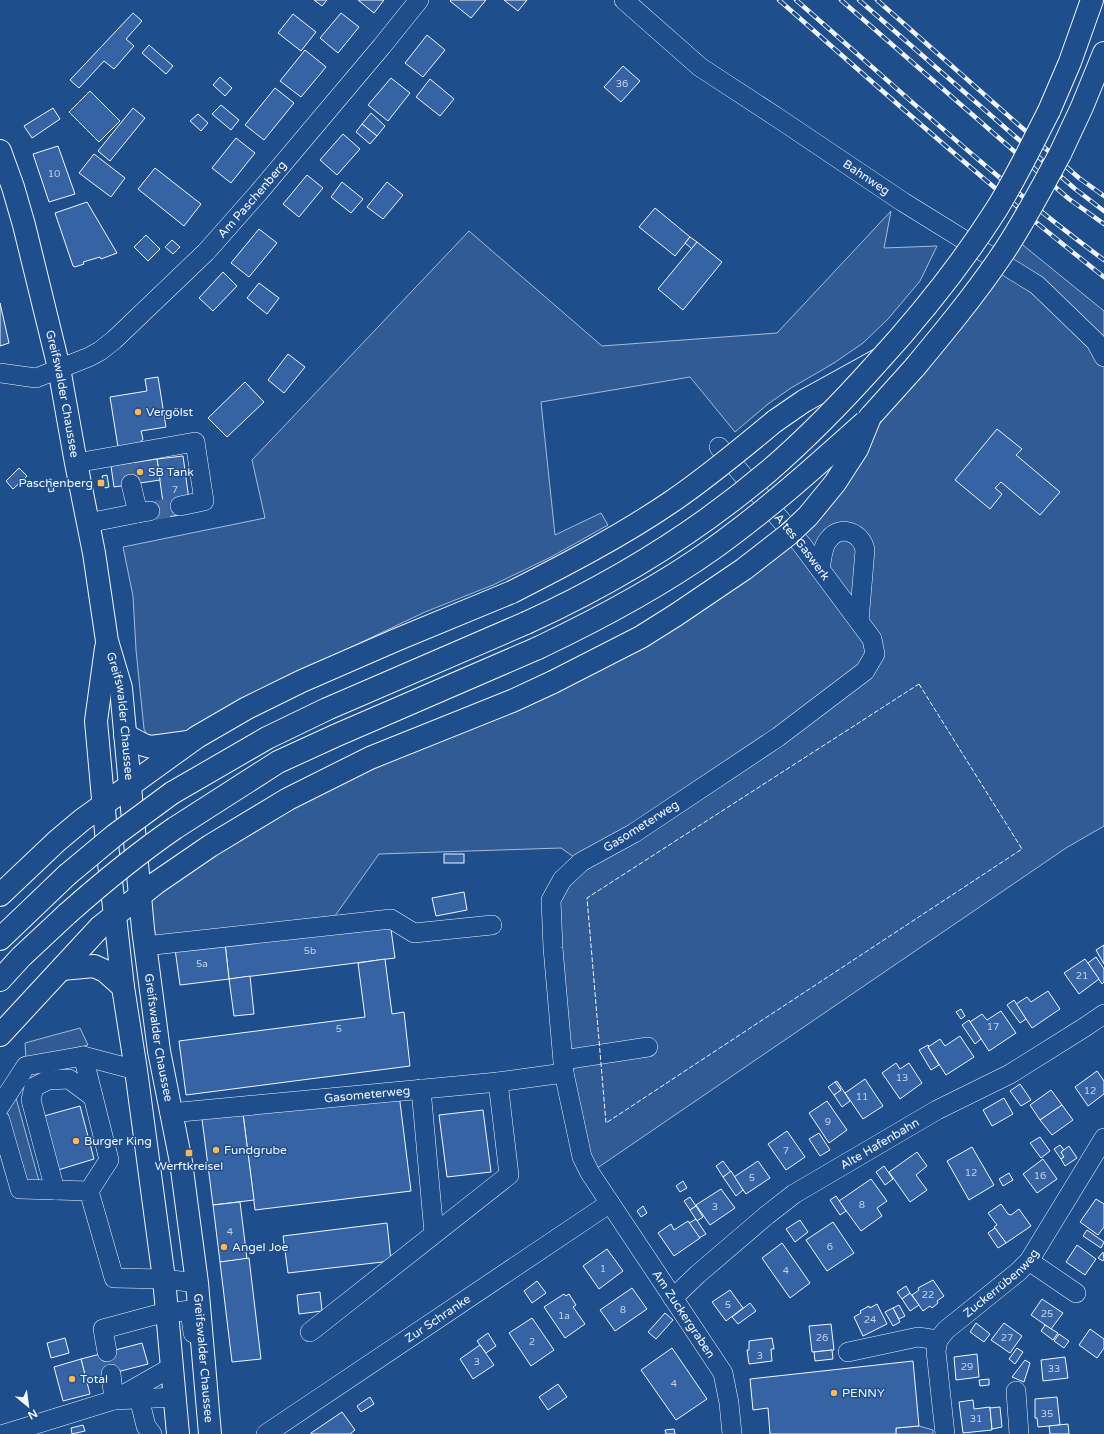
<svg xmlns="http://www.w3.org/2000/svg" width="1104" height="1434" font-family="'Varela Round',sans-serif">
<rect width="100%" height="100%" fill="#1f4e8c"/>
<!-- built -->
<g fill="#305b95" stroke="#a8bbd7">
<polygon points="891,211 884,248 937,246 920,281 888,319 863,343 834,363 791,388 768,404 735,432 690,377 541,402 555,535 601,513 608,525 551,557 493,585 425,612 259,691 188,731 174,736 155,738 147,735 144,729 136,650 133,596 123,547 265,518 252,460 469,231 602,346 777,333"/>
<polygon points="1013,237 1104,311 1104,826 1066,848 590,1173 582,1157 551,900 581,862 561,848 379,854 327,927 163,944 143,929 156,883 210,846 512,701 774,546"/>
<polygon points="80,1028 88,1045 26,1060 25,1043"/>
<polygon points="16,1098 39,1181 25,1184 4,1112"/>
<polygon points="919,1426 933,1430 933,1434 896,1434 896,1428"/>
</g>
<!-- building -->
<g fill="#3563a3" stroke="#f2f6ff">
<polygon points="314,0 327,0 322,6"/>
<polygon points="358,0 384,0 374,13"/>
<polygon points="451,0 486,0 471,18 450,1"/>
<polygon points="504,0 527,0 518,11"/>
<polygon points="133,13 142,21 126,39 134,46 114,69 104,61 79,88 70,80"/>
<polygon points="341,13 359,27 338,53 320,38"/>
<polygon points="293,14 316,32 301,51 278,33"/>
<polygon points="427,35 445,50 423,77 405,63"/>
<polygon points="149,45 173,66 166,74 142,53"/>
<polygon points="305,50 326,67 301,97 280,81"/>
<polygon points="623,66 640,81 621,102 604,87"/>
<polygon points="220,77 232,88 225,96 213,85"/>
<polygon points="391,78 410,93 388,121 368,105"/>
<polygon points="430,79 454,99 440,116 416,97"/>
<polygon points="275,88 294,103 264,140 245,125"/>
<polygon points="90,91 120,121 99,142 69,112"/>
<polygon points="221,105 239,120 231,130 212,114"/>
<polygon points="53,108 60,119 32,138 24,126"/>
<polygon points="133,108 145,118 110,161 98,151"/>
<polygon points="371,113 385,126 377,136 362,124"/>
<polygon points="198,114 208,123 201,131 190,121"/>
<polygon points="362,124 377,136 370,144 356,132"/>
<polygon points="343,134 360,149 337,175 320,160"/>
<polygon points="236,138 255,153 231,183 212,168"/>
<polygon points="58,146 75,194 49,202 33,154"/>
<polygon points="94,154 125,178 111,197 79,173"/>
<polygon points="155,168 201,204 184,226 138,189"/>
<polygon points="307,175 323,188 299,217 283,204"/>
<polygon points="342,182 363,199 351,213 331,197"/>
<polygon points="387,182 403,195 383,219 367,207"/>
<polygon points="87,202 117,253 101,259 100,257 83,262 84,264 75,267 73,266 55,213"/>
<polygon points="655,208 690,237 675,256 639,227"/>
<polygon points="259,229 277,243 249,277 231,263"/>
<polygon points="146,235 160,249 148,261 134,247"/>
<polygon points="690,237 697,242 692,249 685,243"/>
<polygon points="172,240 180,247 173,254 165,247"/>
<polygon points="697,242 722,262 683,310 658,289"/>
<polygon points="223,272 237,286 213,311 199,298"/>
<polygon points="259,283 279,298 267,314 247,298"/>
<polygon points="0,303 9,343 0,346"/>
<polygon points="288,354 305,367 284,393 268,380"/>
<polygon points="158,377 166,427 141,431 143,439 139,444 118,447 110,397 147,391 145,379"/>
<polygon points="245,382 264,402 227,437 208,418"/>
<polygon points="997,429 1022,449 1016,455 1060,492 1040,515 1001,482 995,488 1002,494 990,509 955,480"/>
<polygon points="183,456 189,500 181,515 151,519 149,505 163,503 157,459"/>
<polygon points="157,459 160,480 114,487 111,466"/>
<polygon points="19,468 27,476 13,489 6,481"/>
<polygon points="107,475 109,487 105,488 102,476"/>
<polygon points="51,479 54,491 49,492 46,480"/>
<rect x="444" y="854" width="20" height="9"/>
<polygon points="464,892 467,910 436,916 432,898"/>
<polygon points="390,922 395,958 229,979 225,943"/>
<polygon points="225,943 229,979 180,985 175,949"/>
<polygon points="1104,945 1104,964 1096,950"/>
<polygon points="1096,957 1104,969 1104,982 1102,984 1088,963"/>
<polygon points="385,959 392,1014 404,1012 410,1066 186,1095 179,1041 365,1017 358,963"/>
<polygon points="1085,959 1099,979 1079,994 1064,973"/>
<polygon points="250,976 254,1014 234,1016 229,979"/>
<polygon points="1048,991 1060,1009 1032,1028 1016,1004 1027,997 1031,1002"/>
<polygon points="1014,1000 1026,1019 1020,1023 1007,1005"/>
<polygon points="961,1009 965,1016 961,1019 956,1012"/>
<polygon points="1001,1011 1016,1033 989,1051 970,1022 982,1014 987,1020"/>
<polygon points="969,1020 981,1039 975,1044 962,1025"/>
<polygon points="960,1036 974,1057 946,1075 928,1047 940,1039 945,1046"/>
<polygon points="928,1045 929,1046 928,1047 939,1065 931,1070 919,1050"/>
<polygon points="896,1063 900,1069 909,1063 922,1083 900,1099 882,1073"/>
<polygon points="1097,1071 1104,1081 1104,1094 1088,1106 1075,1087"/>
<polygon points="865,1079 883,1106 863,1119 845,1093"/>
<polygon points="837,1081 850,1101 842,1107 834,1095 841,1090 835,1082"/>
<polygon points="835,1082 841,1090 834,1095 828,1087"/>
<polygon points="1020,1084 1031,1100 1021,1106 1010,1091"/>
<polygon points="1051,1090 1062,1105 1040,1120 1030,1105"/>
<polygon points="399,1094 411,1191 255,1210 243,1114"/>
<polygon points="1004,1098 1013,1114 992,1126 983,1110"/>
<polygon points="827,1101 847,1130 829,1143 809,1113"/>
<polygon points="1062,1105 1073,1120 1052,1135 1040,1120"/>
<polygon points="80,1106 94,1159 58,1170 44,1116"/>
<polygon points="483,1110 491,1172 447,1177 439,1115"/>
<polygon points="243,1114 254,1200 213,1205 202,1119"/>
<polygon points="787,1131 805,1157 786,1170 768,1144"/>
<polygon points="819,1133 830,1150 820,1156 809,1139"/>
<polygon points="1040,1137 1050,1151 1041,1158 1030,1143"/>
<polygon points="1060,1145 1064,1150 1061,1152 1064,1157 1061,1159 1054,1149"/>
<polygon points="1069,1146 1077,1158 1065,1166 1061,1159 1064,1157 1061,1152"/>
<polygon points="972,1147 994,1185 969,1200 947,1161"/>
<polygon points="917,1152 927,1166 916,1175 927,1190 910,1202 889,1172"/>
<polygon points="1043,1159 1057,1179 1037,1193 1023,1174"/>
<polygon points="723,1161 731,1172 723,1177 716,1166"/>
<polygon points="758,1161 770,1178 746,1194 734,1177"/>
<polygon points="884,1166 893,1179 885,1185 876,1172"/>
<polygon points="731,1171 743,1190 736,1196 723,1177"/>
<polygon points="1009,1173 1013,1180 1003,1186 999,1179"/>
<polygon points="871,1179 887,1201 877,1208 882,1216 861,1231 839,1201"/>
<polygon points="683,1181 687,1188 680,1192 676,1186"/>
<polygon points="721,1189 735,1208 710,1225 696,1205"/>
<polygon points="836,1196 846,1211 840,1215 830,1200"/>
<polygon points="690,1197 696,1206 690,1210 684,1201"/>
<polygon points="1096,1199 1104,1204 1104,1227 1098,1235 1080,1222"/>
<polygon points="240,1202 247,1259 220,1262 213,1205"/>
<polygon points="1001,1204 1008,1214 1011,1215 1019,1209 1031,1226 1006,1243 995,1228 994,1227 997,1225 988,1213"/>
<polygon points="643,1206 647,1213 641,1217 637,1211"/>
<polygon points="696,1206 703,1217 697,1221 690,1210"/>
<polygon points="696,1219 706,1234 699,1238 689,1223"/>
<polygon points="800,1220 808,1232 795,1242 786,1229"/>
<polygon points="688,1221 700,1238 674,1256 658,1233 671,1224 674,1230"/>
<polygon points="833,1222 854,1253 827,1271 806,1240"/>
<polygon points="387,1223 391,1261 288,1273 283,1236"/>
<polygon points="995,1228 1006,1243 998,1248 988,1233"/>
<polygon points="1087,1230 1104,1242 1101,1248 1083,1236"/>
<polygon points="782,1243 810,1283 790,1298 762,1258"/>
<polygon points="1077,1245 1096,1259 1085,1275 1066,1262"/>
<polygon points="607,1249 623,1271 599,1289 583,1266"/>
<polygon points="1103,1252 1104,1259 1103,1261 1098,1258"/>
<polygon points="249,1258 261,1359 232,1362 220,1262"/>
<polygon points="933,1280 944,1296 937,1301 938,1303 932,1308 930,1306 923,1311 912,1295 919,1290 918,1288"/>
<polygon points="537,1281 546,1293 532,1303 524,1291"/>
<polygon points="906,1286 910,1293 902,1299 897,1292"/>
<polygon points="632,1288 647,1309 615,1331 600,1310"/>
<polygon points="730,1290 743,1308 726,1321 712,1302"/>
<polygon points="320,1292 322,1311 299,1314 297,1295"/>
<polygon points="910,1293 919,1305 910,1311 902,1299"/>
<polygon points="564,1294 566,1296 569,1294 576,1305 573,1307 585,1324 565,1338 544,1307"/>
<polygon points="1042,1299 1063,1313 1051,1329 1031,1315"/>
<polygon points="750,1303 756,1311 738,1324 732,1317"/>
<polygon points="877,1304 887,1324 863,1336 854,1317 861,1313 860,1311 869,1306 870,1308"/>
<polygon points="899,1305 905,1316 899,1319 893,1308"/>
<polygon points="893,1308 900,1322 893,1326 885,1312"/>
<polygon points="665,1313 673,1320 656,1339 648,1332"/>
<polygon points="532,1318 554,1350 531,1366 509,1333"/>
<polygon points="976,1323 990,1334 984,1342 970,1332"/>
<polygon points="1004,1323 1022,1336 1010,1353 991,1340"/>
<polygon points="831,1324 834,1350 812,1352 809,1326"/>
<polygon points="1045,1325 1058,1333 1053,1340 1041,1331"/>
<polygon points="1090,1329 1104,1339 1104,1348 1097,1358 1079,1345"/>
<polygon points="488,1333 496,1346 486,1353 477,1341"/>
<polygon points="1059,1334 1069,1341 1064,1348 1054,1341"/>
<polygon points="65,1338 69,1353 51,1358 47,1343"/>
<polygon points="772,1338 774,1349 771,1349 772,1361 749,1364 747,1350 749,1350 749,1341"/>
<polygon points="142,1343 148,1364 86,1380 81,1359"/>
<polygon points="480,1345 494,1365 473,1379 460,1359"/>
<polygon points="672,1348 707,1399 676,1420 641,1370"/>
<polygon points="1017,1348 1023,1352 1015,1364 1009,1359"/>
<polygon points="832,1350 833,1359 815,1361 814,1352"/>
<polygon points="977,1354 979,1377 956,1380 954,1357"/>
<polygon points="1065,1357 1068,1378 1043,1381 1041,1360"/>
<polygon points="81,1359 90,1394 63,1401 54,1367"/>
<polygon points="1025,1360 1030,1363 1024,1382 1012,1377"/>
<polygon points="913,1361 919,1426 896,1428 896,1434 770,1434 768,1408 753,1410 750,1379"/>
<polygon points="989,1379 989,1385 980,1386 979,1380"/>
<polygon points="558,1384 567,1397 548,1410 539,1397"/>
<polygon points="370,1397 374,1404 361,1412 357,1406"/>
<polygon points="1057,1397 1060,1425 1038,1427 1037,1418 1035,1418 1035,1399"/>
<polygon points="973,1400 974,1409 990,1407 992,1430 963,1433 959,1402"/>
<polygon points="1000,1407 1002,1427 992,1429 990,1408"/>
<polygon points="342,1412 355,1430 350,1434 311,1434 311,1433"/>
<polygon points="1068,1424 1069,1434 1050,1434 1049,1426"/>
<polygon points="83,1425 85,1431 72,1434 71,1428"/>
<polygon points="674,1429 675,1434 666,1434 665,1430"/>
</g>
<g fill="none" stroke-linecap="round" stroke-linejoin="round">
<!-- minor-tunnel -->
<g stroke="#3f679d" stroke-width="19" stroke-dasharray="19 10" stroke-linecap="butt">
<polyline points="128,464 131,484"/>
<polyline points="150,511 180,506"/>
</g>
<!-- minor casing -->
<g stroke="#f2f6ff" stroke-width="20">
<g id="minor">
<path id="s1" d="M624,0L700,67L781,120L903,202L1037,285L1096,342L1104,357"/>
<path id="s2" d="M0,373L36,378L89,357L100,351L114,340L206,252L259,192L382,46L419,0"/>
<path id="s3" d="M719,447L802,545L872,639L875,654L865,671L778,737L634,833L581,862L562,880L551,900L553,948L564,1073L582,1157L590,1173L723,1373L729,1403L732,1434"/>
<polyline points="76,463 195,442 204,501 180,506"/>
<polyline points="131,484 138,513 150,511"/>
<polyline points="88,523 138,513"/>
<path d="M820,569C822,560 822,546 829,539C841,524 862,533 865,550L859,621"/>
<polyline points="145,946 391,919 414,933 492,925"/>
<polyline points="83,1056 109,1160 89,1191"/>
<polyline points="563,1060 648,1047"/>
<polyline points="421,1089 434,1233"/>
<polyline points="0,1106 26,1066 83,1056 136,1070"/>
<path id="s4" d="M170,1113L498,1082L564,1073"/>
<polyline points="0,1120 20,1189 89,1191 114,1278 164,1279 197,1283"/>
<polyline points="55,1190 31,1100 34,1087 48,1080 69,1079 93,1097"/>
<polyline points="1029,1261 1076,1293"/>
<path id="s5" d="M673,1298L698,1274L767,1215L794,1194L937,1110L1010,1074L1085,1027L1104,1014"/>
<polyline points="310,1332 509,1175 498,1082"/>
<polyline points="107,1352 103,1329 155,1315 190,1310 193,1333"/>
<polyline points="848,1352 918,1337 938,1340"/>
<polyline points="111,1374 114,1400 175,1397"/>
<polyline points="1016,1391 1019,1434"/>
<polyline points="139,1398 146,1426 152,1434"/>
<polyline points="4,1434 114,1400 172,1367"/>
<path id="s6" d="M266,1434L610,1203"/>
<path id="s7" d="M945,1434L936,1351L938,1340L946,1330L1018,1272L1029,1261L1104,1138"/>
</g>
</g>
<!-- major casing -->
<g stroke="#f2f6ff" stroke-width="24">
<g id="major">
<path id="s8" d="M0,151L13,187L24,225L59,368L76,463L94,553L107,641L121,688L143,929L159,1051L181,1162L197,1283L210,1434"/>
<polyline points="106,648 96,721 108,854 123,987 136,1070 164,1279 178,1434"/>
</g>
</g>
<!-- highway casing -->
<g stroke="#f2f6ff" stroke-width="24">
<g id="highway">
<polyline points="1049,111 1070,62 1092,0"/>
<polyline points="1060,154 1082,107 1104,53"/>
<polyline points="870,417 915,367"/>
<polyline points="775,421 804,401 880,359"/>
<polyline points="125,735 144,745 151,747 188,742"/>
<polyline points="172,793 267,738 327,709 526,623"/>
<polyline points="175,828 278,762 337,735 538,648"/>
<polyline points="0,895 57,841 82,820 197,737 247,708 302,681 396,640 512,592"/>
<polyline points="0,939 67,875"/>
<polyline points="62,969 94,966 105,971 123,987"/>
<polyline points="0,980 21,957 67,914"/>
<polyline points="0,1035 100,927 156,883 210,846 288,799 370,758 512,701 553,682"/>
</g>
</g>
<!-- minor -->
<use href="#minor" stroke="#1f4e8c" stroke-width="19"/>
<!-- major -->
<use href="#major" stroke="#1f4e8c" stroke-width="22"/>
<!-- highway -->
<use href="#highway" stroke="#1f4e8c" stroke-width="22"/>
<!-- rail casing -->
<g stroke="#f2f6ff" stroke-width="4.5">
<g id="rail">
<path d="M779,0C886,94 992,189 1104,277"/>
<path d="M796,0C897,88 996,180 1104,260"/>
<polyline points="841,0 1069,199 1104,224"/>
<polyline points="859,0 1074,188 1104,211"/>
<polyline points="877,0 1079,178 1104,196"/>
</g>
</g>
<!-- rail -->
<use href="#rail" stroke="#1f4e8c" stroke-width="3" stroke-dasharray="9" stroke-linecap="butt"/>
<!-- highway-bridge casing -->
<g stroke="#f2f6ff" stroke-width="24" stroke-linecap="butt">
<g id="highway-bridge">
<path d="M915,367C944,332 973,297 999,259C1022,226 1041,189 1060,154"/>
<path d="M512,592C567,564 621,536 671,502C708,477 741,449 775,421"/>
<path d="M526,623C614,583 697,532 770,470C808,437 843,401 876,364C920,316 961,265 996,210C1016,178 1032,144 1049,111"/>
<path d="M538,648C599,619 659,587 714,548C767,510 816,466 865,422"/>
<polyline points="553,682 641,637 676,615 744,569 789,534 808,516 835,483 857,449 870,417"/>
<polyline points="67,875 115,835 172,793"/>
<path d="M67,914C102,883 137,854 175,828"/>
</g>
</g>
<!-- highway-bridge -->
<use href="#highway-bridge" stroke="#1f4e8c" stroke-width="22"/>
<!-- fence -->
<polygon stroke="#f2f6ff" stroke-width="1" stroke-dasharray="5 2" stroke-linecap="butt" points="919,684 1022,849 606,1123 587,898"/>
</g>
<!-- markers -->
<g fill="#ffb74d" stroke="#1f4e8c" stroke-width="1.5">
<circle cx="138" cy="412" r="4"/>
<circle cx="140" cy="472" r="4"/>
<rect x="97" y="479" width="8" height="8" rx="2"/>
<circle cx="76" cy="1141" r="4"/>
<circle cx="216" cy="1150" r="4"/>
<rect x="185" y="1149" width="8" height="8" rx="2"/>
<circle cx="224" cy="1247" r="4"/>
<circle cx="72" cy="1379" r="4"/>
<circle cx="834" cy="1393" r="4"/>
</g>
<g text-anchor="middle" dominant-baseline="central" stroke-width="3" stroke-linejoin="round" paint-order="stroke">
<!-- number labels -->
<g font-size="10" fill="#c3d1e8">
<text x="622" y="84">36</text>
<text x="54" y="174">10</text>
<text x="175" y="490">7</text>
<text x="310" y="951">5b</text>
<text x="202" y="964">5a</text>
<text x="1082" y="976">21</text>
<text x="993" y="1027">17</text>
<text x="339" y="1029">5</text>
<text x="902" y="1078">13</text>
<text x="1090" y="1091">12</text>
<text x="862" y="1097">11</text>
<text x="828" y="1122">9</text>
<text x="786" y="1151">7</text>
<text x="971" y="1173">12</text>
<text x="1040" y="1176">16</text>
<text x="752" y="1178">5</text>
<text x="862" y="1205">8</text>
<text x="715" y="1207">3</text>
<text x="230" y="1232">4</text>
<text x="830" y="1247">6</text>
<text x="603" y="1269">1</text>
<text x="786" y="1271">4</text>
<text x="928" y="1295">22</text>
<text x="728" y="1305">5</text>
<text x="623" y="1310">8</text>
<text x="1047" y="1314">25</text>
<text x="564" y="1316">1a</text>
<text x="870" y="1320">24</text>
<text x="822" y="1338">26</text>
<text x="1007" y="1338">27</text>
<text x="532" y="1342">2</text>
<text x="760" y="1356">3</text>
<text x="477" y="1362">3</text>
<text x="967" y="1367">29</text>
<text x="1054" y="1369">33</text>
<text x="674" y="1384">4</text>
<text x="1047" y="1414">35</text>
<text x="976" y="1419">31</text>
</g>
<!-- street labels -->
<g font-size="12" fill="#f2f6ff" stroke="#1f4e8c">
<text stroke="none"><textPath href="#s1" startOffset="301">Bahnweg</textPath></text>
<text stroke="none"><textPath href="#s2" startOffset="321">Am Paschenberg</textPath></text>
<text stroke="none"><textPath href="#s8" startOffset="251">Greifswalder Chaussee</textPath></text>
<text stroke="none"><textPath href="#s3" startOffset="130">Altes Gaswerk</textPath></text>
<text stroke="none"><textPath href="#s8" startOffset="579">Greifswalder Chaussee</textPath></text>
<text transform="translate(641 826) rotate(-32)">Gasometerweg</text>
<text stroke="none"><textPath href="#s8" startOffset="903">Greifswalder Chaussee</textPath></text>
<text stroke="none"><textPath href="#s4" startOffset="198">Gasometerweg</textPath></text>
<text stroke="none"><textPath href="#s5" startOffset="259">Alte Hafenbahn</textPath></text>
<text stroke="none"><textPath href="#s7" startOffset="180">Zuckerrübenweg</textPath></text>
<text stroke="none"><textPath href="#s3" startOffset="1119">Am Zuckergraben</textPath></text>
<text stroke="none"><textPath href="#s6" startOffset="207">Zur Schranke</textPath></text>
<text stroke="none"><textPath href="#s8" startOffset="1227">Greifswalder Chaussee</textPath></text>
</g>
<!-- poi labels -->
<g font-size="12" fill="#f2f6ff" stroke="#1f4e8c" text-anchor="start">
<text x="146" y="412">Vergölst</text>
<text x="148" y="472">SB Tank</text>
<text x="93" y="483" text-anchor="end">Paschenberg</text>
<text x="84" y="1141">Burger King</text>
<text x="224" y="1150">Fundgrube</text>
<text x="189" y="1166" text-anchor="middle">Werftkreisel</text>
<text x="232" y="1247">Angel Joe</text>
<text x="80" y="1379">Total</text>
<text x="842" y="1393">PENNY</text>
</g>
</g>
<!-- north arrow -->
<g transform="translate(28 1406) rotate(151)" stroke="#1f4e8c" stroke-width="3" paint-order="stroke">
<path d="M0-3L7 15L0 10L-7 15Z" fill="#f2f6ff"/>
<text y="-6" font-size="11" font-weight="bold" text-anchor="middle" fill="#f2f6ff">N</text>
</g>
</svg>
